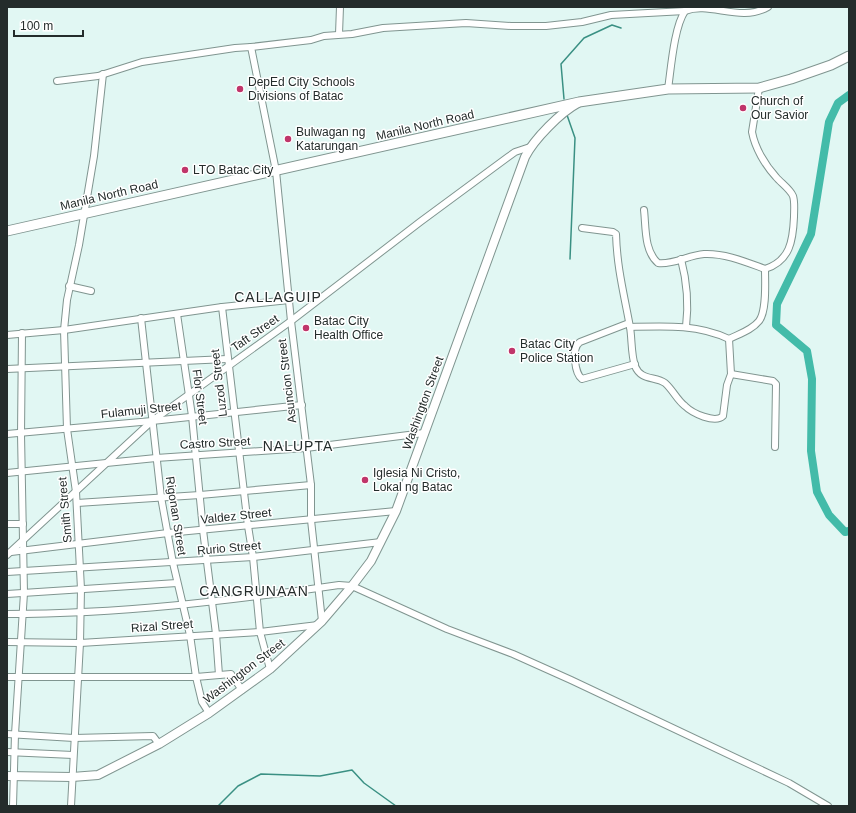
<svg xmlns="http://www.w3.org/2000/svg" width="856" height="813" font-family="Helvetica,sans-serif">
<rect width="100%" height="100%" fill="#e1f7f3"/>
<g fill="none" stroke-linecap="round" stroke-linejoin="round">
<!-- stream -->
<g stroke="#3a9083" stroke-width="1.5">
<polyline points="564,99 561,64 584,38 612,25 621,28"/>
<polyline points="567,115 575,138 570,259"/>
<polyline points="218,806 238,786 261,774 320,776 352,770 364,783 396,806"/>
</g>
<!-- river -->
<polyline stroke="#43bba9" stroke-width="8" points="849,95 838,103 829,122 811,234 777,304 776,325 807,351 812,379 811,451 817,492 829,515 845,532 849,531"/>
<!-- minor casing -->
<g stroke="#809590" stroke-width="8">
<g id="minor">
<polyline points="339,34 340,7"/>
<polyline points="251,47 311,40 324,36 352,34 383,28 466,23 511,26 546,26 582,22 611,15 685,11"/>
<polyline points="57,81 98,76 142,62 235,48 251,47 276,171 291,321 311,485 311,520 322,621"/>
<path d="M668,89C671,69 674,27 685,11C710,1 740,23 768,7"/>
<path d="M644,210C646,227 644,251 658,263C673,265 689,255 704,254C725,253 746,262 765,269C790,261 793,241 794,217C794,210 795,202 793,196C790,189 781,183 776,177C765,165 755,148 752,132L759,88"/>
<path d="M582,228L613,232L616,234C617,268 624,294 630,327C632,339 631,354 635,366C641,381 655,376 665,383C673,390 677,400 685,406C692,413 715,424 723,416L727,385L731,374L729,339C739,334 752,330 759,321C767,311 765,282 765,269"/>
<path d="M681,259C687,282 689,303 686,327"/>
<polyline points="69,286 91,291"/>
<polyline points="222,307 248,526 253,557 260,632 270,669"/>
<polyline points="177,314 192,416 203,530 216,634 219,675"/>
<polyline points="141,318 161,497 173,563 190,635 196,677 202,702 209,713"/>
<path d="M629,323L580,342C571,348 575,374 582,379L635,364"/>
<path d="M630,327C664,326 698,324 729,339"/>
<polyline points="7,335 64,330 222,307 289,300"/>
<polyline points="7,369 227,359"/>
<polyline points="731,374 773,381 776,384 775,447"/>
<polyline points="7,434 152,421 302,405"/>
<polyline points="7,473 156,458 306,448 424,433"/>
<polyline points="77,503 200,495 311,485"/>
<polyline points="7,524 23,524"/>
<polyline points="11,552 168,533 396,511"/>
<polyline points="7,555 152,421 291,321 420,222 508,157 515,152 530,147"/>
<polyline points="7,572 253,557 381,542"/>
<polyline points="7,594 177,583"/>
<path d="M7,614C118,614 229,601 339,585L352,586L447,629L513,654L571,680L789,783L828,806"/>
<polyline points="7,642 80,643 260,632 318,625"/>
<polyline points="7,677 196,677 231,674 242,690"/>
<polyline points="7,734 74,738 153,736 159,744"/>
<polyline points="7,752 73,755"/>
<polyline points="13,806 15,734 24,593 21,434 22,333"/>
<polyline points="71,806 80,643 81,589 76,492 67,429 64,330 67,300 79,245 94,156 103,74"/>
</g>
</g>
<!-- major casing -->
<g stroke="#809590" stroke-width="10">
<path id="major" d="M7,776L72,777L98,775L159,744L209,713L270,669L322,621L352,586L371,561L396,511L525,157C534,139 561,112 578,103"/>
</g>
<!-- highway casing -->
<g stroke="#809590" stroke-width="11">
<polyline id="highway" points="7,231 579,102 668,89 759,88 791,79 831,65 849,56"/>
</g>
<!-- minor -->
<use href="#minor" stroke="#fff" stroke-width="6"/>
<!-- major -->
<use href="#major" stroke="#fff" stroke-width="8"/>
<!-- highway -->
<use href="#highway" stroke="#fff" stroke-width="9"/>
</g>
<!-- markers -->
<g fill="#c0356a" stroke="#fff" stroke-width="1.5">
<circle cx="240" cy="89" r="4"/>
<circle cx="743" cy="108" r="4"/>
<circle cx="288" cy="139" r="4"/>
<circle cx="185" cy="170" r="4"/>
<circle cx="306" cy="328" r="4"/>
<circle cx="512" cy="351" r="4"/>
<circle cx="365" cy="480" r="4"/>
</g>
<g text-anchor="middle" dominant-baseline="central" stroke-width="3" stroke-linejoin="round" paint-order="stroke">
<!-- poi labels -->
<g font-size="12" fill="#242c2b" stroke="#fff" text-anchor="start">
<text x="248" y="82">DepEd City Schools<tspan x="248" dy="14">Divisions of Batac</tspan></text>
<text x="751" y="101">Church of<tspan x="751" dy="14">Our Savior</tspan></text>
<text x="296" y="132">Bulwagan ng<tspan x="296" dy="14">Katarungan</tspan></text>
<text x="193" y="170">LTO Batac City</text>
<text x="314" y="321">Batac City<tspan x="314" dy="14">Health Office</tspan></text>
<text x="520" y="344">Batac City<tspan x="520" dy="14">Police Station</tspan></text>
<text x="373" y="473">Iglesia Ni Cristo,<tspan x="373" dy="14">Lokal ng Batac</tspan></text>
</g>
<!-- street labels -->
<g font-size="12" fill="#242c2b" stroke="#fff">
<text transform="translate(425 125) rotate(-13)">Manila North Road</text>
<text transform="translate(109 195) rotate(-13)">Manila North Road</text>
<text transform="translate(255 333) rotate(-35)">Taft Street</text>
<text transform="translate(287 381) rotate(-97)">Asuncion Street</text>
<text transform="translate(219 383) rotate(-97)">Luzod Street</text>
<text transform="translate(200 397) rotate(83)">Flor Street</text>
<text transform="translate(423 403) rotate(-70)">Washington Street</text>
<text transform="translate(141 410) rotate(-6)">Fulamuji Street</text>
<text transform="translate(215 443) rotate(-3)">Castro Street</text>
<text transform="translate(65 510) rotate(-95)">Smith Street</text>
<text transform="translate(176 516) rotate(81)">Rigonan Street</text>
<text transform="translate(236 516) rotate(-6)">Valdez Street</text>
<text transform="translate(229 548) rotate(-5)">Rurio Street</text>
<text transform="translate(162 626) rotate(-4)">Rizal Street</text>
<text transform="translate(244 671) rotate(-37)">Washington Street</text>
</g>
<!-- quarter labels -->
<g font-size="14" letter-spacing="1" fill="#242c2b" stroke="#fff">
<text x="278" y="297">CALLAGUIP</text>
<text x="298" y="446">NALUPTA</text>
<text x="254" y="591">CANGRUNAAN</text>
</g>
</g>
<!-- border -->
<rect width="856" height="813" fill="none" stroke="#242c2b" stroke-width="16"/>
<!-- scale -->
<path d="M14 30v6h69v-6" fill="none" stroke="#242c2b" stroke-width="2"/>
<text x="20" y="30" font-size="12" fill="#242c2b" stroke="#ffffff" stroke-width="3" paint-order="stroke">100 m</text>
</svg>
